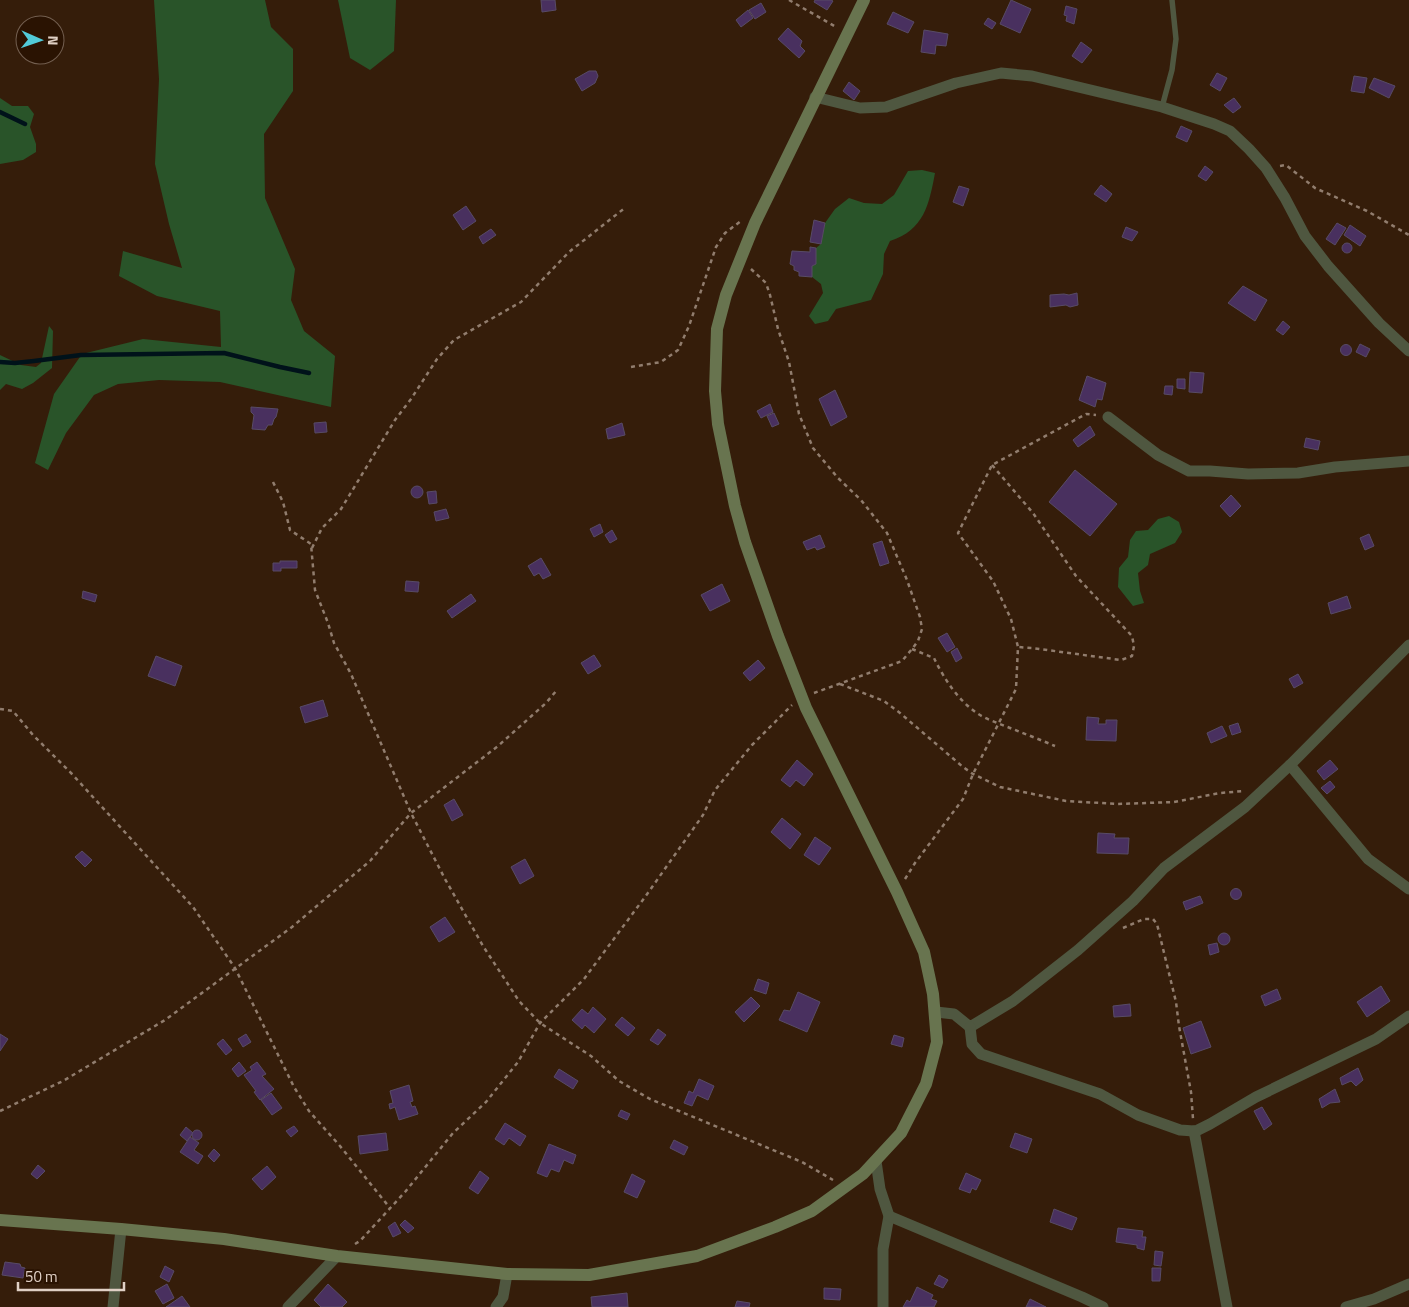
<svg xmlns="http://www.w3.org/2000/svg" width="1409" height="1307" font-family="'Titillium Web',sans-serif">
<rect width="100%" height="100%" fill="#351d0a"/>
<!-- forest -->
<g fill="#295429">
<polygon points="154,0 265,0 271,27 293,49 293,91 264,134 265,198 295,269 291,300 304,331 335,356 331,407 220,382 159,380 118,384 94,395 66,433 48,470 35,463 54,394 82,354 143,339 221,347 220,311 157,296 119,276 123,251 182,268 169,224 155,164 159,79"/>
<polygon points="338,0 396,0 394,51 370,70 350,58"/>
<polygon points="0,98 12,106 28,106 34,114 30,127 36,144 36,152 23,160 0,164"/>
<path d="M922,170L935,173C929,205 924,230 890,241L884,254L883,274L871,300L836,309L828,321L815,324L809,316L823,293L821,284L812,277V266L816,264V248L821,244L825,223L835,209L849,198L864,203L882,204L894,195L908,171Z"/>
<polygon points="49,326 53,331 52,368 33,383 22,389 6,384 0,390 0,355 21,365 36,367 41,363"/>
<polygon points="1169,516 1179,522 1182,532 1175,543 1150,554 1148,565 1138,573 1140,591 1144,603 1133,606 1118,587 1119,568 1128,557 1130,540 1136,531 1148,530 1158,519"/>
</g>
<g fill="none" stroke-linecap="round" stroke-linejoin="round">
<!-- stream -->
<g stroke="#00121a" stroke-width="4.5">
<polyline points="0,112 25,124"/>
<polyline points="0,362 15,363 34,361 81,355 224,353 280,367 309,373"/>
</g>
</g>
<!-- building -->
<g fill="#49305f" stroke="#584b66">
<polygon points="541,0 555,0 556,10 542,12"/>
<polygon points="815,0 831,0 833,1 827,10 814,2"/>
<polygon points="1011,0 1031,9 1020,33 1000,24"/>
<polygon points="761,3 766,12 755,19 749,10"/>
<polygon points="1066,6 1077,9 1074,24 1066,21 1067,16 1064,15"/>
<polygon points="748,10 753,18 741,27 736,20"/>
<polygon points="893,12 914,22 908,33 887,24"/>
<polygon points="988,18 996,23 992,29 984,24"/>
<polygon points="788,28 802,41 800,46 805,51 799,58 778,39"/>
<polygon points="924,30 948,34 946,46 936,45 935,54 921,52"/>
<polygon points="1081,42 1092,50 1082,63 1072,56"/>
<polygon points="589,71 596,71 598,76 595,83 582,91 575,79"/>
<polygon points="1217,73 1227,78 1220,91 1210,85"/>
<polygon points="1354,76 1367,78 1364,93 1351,91"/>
<polygon points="1374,78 1395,86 1389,98 1369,88"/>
<polygon points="849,82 860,91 854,100 843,91"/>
<polygon points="1234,98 1241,107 1233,113 1224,105"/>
<polygon points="1181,126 1192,131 1187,142 1176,137"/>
<polygon points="1205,166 1213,172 1206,181 1198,176"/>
<polygon points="1101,185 1112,194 1106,202 1094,194"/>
<polygon points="959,186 969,189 963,206 953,202"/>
<polygon points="466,206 476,221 463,230 453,215"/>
<polygon points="814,220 825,223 821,244 810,242"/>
<polygon points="1337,223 1346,228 1335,245 1326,239"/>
<polygon points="1350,225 1366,236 1360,246 1344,235"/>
<polygon points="1126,227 1138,232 1132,241 1122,237"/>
<polygon points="491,229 496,235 483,244 479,237"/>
<circle cx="1347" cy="248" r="5"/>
<polygon points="810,247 816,248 816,264 812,266 812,277 799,276 799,272 794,270 794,266 790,264 792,251 810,252"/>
<polygon points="1243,286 1267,300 1255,321 1228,303"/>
<polygon points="1077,293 1078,305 1070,307 1066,305 1050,307 1050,295 1064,294 1069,295"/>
<polygon points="1283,321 1290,327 1283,335 1276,330"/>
<polygon points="1360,344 1370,349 1366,357 1356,352"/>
<circle cx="1346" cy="350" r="5.5"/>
<polygon points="1190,372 1204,373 1202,393 1189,392"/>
<polygon points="1087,376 1106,383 1102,400 1097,399 1095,407 1079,400"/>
<polygon points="1177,379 1185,379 1185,389 1177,388"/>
<polygon points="1165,386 1173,386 1172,395 1164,394"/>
<polygon points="835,390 847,417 831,426 819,399"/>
<polygon points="770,404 773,412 761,418 757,411"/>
<polygon points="251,407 278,409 276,417 274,419 272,425 268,425 265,430 252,429 254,415 251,412"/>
<polygon points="774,413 779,424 772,427 767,416"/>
<polygon points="326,422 327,432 315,433 314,423"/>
<polygon points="622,423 625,435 608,439 606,429"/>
<polygon points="1090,426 1095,435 1078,447 1073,440"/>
<polygon points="1306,438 1320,441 1318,450 1304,447"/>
<polygon points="1075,470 1117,504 1090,536 1049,502"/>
<circle cx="417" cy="492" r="6"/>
<polygon points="436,491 437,503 429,504 427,492"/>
<polygon points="1231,495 1241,506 1230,517 1220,506"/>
<polygon points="446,509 449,518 436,521 434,512"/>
<polygon points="600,524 603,532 594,537 590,529"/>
<polygon points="612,530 617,539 610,543 605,535"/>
<polygon points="1369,534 1374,546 1365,550 1360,538"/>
<polygon points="820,535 825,547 817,550 815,547 807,550 803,542"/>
<polygon points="882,541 889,563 880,566 873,544"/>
<polygon points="541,558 551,575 543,579 539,573 534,576 528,566"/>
<polygon points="280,561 297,561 297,568 281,568 281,571 273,571 273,563 280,563"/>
<polygon points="406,581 419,582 418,592 405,591"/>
<polygon points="722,584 730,601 710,611 701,595"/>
<polygon points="83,591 97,595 95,602 82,598"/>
<polygon points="471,594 476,601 452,618 447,611"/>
<polygon points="1347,596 1351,608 1331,614 1328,603"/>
<polygon points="947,633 955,647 947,652 938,638"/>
<polygon points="957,648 962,658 956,662 951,652"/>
<polygon points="594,655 601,666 588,674 581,663"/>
<polygon points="156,656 182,666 175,686 148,676"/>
<polygon points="758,660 765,668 750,681 743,673"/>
<polygon points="1298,674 1303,683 1294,688 1289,679"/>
<polygon points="323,700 328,716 305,723 300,707"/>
<polygon points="1087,717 1099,718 1098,724 1106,724 1106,720 1117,720 1116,741 1086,740"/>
<polygon points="1238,723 1241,732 1232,735 1229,726"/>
<polygon points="1222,726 1227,736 1211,743 1207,733"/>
<polygon points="797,760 813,774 804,786 796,780 790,787 781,780"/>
<polygon points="1330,760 1338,769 1324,780 1317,771"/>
<polygon points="1330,781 1335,787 1327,794 1321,788"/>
<polygon points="454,799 463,815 452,821 444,805"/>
<polygon points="782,818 801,834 790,849 771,832"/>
<polygon points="1098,833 1115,834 1114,838 1129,838 1128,854 1097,853"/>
<polygon points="815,837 831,848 819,865 804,855"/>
<polygon points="82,851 92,860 85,867 75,857"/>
<polygon points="525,859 534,876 520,884 511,867"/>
<circle cx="1236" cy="894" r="5.5"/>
<polygon points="1200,896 1203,903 1186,910 1183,902"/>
<polygon points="445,917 455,932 439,942 430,927"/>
<circle cx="1224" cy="939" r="6"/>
<polygon points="1217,943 1219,952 1210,955 1208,945"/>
<polygon points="758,979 769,983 766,994 754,990"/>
<polygon points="1381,986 1390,1001 1367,1017 1357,1002"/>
<polygon points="1277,989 1281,999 1265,1006 1261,996"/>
<polygon points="798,992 820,1002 807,1032 779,1020 784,1010 790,1011"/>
<polygon points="751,997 760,1006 744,1022 735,1012"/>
<polygon points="1130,1004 1131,1016 1114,1017 1113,1006"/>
<polygon points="593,1007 606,1019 594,1033 585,1025 582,1029 572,1020 582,1009 588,1014"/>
<polygon points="622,1017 635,1028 628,1036 615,1025"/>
<polygon points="1201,1021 1211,1047 1191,1054 1183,1028"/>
<polygon points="658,1029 666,1035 658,1045 650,1040"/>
<polygon points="0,1034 8,1039 0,1051"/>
<polygon points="246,1034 251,1042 243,1047 238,1039"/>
<polygon points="894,1035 904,1038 902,1047 891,1044"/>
<polygon points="223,1039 232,1050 226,1055 217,1044"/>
<polygon points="239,1062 246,1071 238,1077 232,1069"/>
<polygon points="257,1062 266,1074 262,1076 274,1089 260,1100 254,1092 256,1091 244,1075 252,1070 250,1067"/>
<polygon points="1358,1068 1363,1080 1356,1086 1351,1081 1342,1085 1340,1078"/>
<polygon points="559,1069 578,1081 573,1089 554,1077"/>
<polygon points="699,1079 714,1086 708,1100 697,1095 692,1106 684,1103 689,1091 693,1093"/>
<polygon points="409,1085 413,1101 410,1102 412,1107 415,1106 418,1114 399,1120 395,1107 390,1109 389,1104 393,1103 390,1091"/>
<polygon points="1335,1089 1340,1102 1330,1103 1322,1108 1319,1099"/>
<polygon points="271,1093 282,1108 272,1115 261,1100"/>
<polygon points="1262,1107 1272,1124 1264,1130 1254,1111"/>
<polygon points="621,1110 630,1114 627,1120 618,1116"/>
<polygon points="505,1123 526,1136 520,1146 509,1138 504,1145 495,1139"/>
<polygon points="294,1126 298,1131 291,1137 286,1131"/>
<polygon points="186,1127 193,1133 187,1141 180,1135"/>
<circle cx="197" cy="1135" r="5"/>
<polygon points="386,1133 388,1150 360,1154 358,1136"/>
<polygon points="1015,1133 1032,1139 1027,1153 1010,1147"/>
<polygon points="190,1137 199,1143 194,1150 203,1156 198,1164 180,1152"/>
<polygon points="674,1140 688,1147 684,1155 670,1148"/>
<polygon points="549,1144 576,1155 573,1164 564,1160 559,1172 551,1169 547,1177 537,1173"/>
<polygon points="214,1149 220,1155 214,1162 208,1156"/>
<polygon points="38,1165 45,1171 37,1179 31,1174"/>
<polygon points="267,1166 276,1177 262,1190 252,1179"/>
<polygon points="480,1171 489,1178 478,1194 469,1188"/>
<polygon points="966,1173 981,1180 976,1190 972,1188 970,1193 959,1189"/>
<polygon points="632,1174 645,1181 637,1198 624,1192"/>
<polygon points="1054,1209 1077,1218 1072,1230 1050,1222"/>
<polygon points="405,1220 414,1228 408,1233 400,1225"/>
<polygon points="395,1222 401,1233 393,1237 388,1227"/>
<polygon points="1118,1228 1143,1231 1142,1237 1146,1237 1144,1250 1137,1248 1137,1245 1116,1242"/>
<polygon points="1155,1251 1163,1252 1161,1266 1154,1265"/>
<polygon points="5,1262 20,1264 21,1267 25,1268 23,1278 2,1275"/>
<polygon points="165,1266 174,1271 169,1282 160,1277"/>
<polygon points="1152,1268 1161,1268 1160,1281 1152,1281"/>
<polygon points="939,1275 948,1280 943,1288 934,1284"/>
<polygon points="167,1284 174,1298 163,1304 155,1291"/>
<polygon points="328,1284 347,1302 342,1307 321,1307 314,1300"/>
<polygon points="917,1287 933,1295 931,1299 937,1301 934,1307 903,1307 907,1300 910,1302"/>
<polygon points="824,1288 841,1289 840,1300 824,1299"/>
<polygon points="627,1293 628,1307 592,1307 591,1297"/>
<polygon points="182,1296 190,1307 166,1307"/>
<polygon points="1030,1299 1046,1307 1026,1307"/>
<polygon points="737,1301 750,1303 749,1307 735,1307"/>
</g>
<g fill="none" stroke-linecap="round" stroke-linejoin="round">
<!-- path -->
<g stroke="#917d6e" stroke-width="2.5" stroke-dasharray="4 4" stroke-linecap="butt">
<polyline points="789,0 836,27"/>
<polyline points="1280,166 1286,165 1315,188 1367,211 1409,235"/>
<polyline points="751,269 766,283 770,295 778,329 789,362 799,414 813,448 838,478 861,500 887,533 907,580 920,617 922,629 918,641 912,649 902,661 814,693"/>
<polyline points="631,367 661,362 678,350 689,326 716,247 725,233 741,221"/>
<polyline points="992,465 1033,513 1076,576 1132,636 1134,646 1132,656 1121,660 1032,648 1018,647"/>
<polyline points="273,482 283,502 290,530 311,544 315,590 328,623 334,643 351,674 411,813 445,879 483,946 519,1001 540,1023 591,1056 619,1081 650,1099 802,1162 833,1180"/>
<polyline points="312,548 322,528 341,509 395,420 411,399 437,359 454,340 521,302 569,252 626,207"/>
<path d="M912,649L934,658C945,681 964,710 990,720C1012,729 1034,737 1055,746"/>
<polyline points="840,684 884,701 900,713 963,767 973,774 1000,787 1066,801 1118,804 1174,802 1220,793 1244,791"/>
<polyline points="0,709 13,711 33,735 72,774 193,907 235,968 294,1087 309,1111 340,1146 390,1208"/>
<polyline points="905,879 915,863 963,799 973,774 1016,689 1018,647 1011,619 993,581 958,533 992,465 1086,414 1096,415"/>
<polyline points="1123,928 1144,919 1153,919 1157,924 1176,1002 1179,1026 1191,1092 1193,1119"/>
<polyline points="0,1111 63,1081 165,1020 292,927 370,861 411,813 498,746 546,703 557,690"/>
<polyline points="355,1244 360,1241 405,1192 453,1133 486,1102 518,1062 540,1023 584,979 645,897 703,815 715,790 752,745 792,705"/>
</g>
<!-- lane -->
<polyline stroke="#4f5740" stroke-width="5.5" points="1162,107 1172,70 1176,39 1172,0"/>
<!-- street -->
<g stroke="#4f5740" stroke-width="11">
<polyline points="815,97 860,108 886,107 956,83 1001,73 1032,76 1162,107 1214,124 1230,131 1249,149 1266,168 1285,198 1305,236 1328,266 1379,323 1409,351"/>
<polyline points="1108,417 1158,455 1189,471 1210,471 1248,474 1298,473 1335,467 1409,461"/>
<polyline points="1290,765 1368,859 1409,889"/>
<polyline points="936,1012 954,1014 970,1027 1013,1001 1078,950 1133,901 1164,868 1245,807 1290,765 1409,645"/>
<polyline points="970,1027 972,1044 981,1054 1100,1094 1138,1115 1180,1130 1194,1131 1198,1130 1210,1124 1256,1097 1376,1039 1409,1016"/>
<polyline points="1194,1131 1227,1307"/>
<polyline points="876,1161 880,1189 889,1216 883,1249 883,1307"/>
<polyline points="889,1216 1082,1297 1103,1307"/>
<polyline points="113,1307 121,1229"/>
<polyline points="288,1307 337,1256"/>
<polyline points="496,1307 503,1297 507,1274"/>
<polyline points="1346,1307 1374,1299 1409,1284"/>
</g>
<!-- secondary -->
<polyline stroke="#68744f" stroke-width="12" points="0,1220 121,1229 224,1239 337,1256 507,1274 589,1275 697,1256 775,1227 812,1211 863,1174 901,1133 926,1084 937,1042 933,994 924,952 897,892 806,708 778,636 745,542 735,506 718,424 715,391 717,329 726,295 755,223 864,0"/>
</g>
<!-- north arrow -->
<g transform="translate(40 40) rotate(92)"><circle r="24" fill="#2a1302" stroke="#735f50"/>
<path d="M0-4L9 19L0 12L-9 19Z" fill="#52cbd9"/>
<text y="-8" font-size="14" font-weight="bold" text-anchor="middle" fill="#e0d0c5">N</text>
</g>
<!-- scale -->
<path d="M18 1282v8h106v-8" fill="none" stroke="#e0d0c5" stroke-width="2.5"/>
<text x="25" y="1282" font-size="15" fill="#e0d0c5" stroke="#2a1302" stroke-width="4" paint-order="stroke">50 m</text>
</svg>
